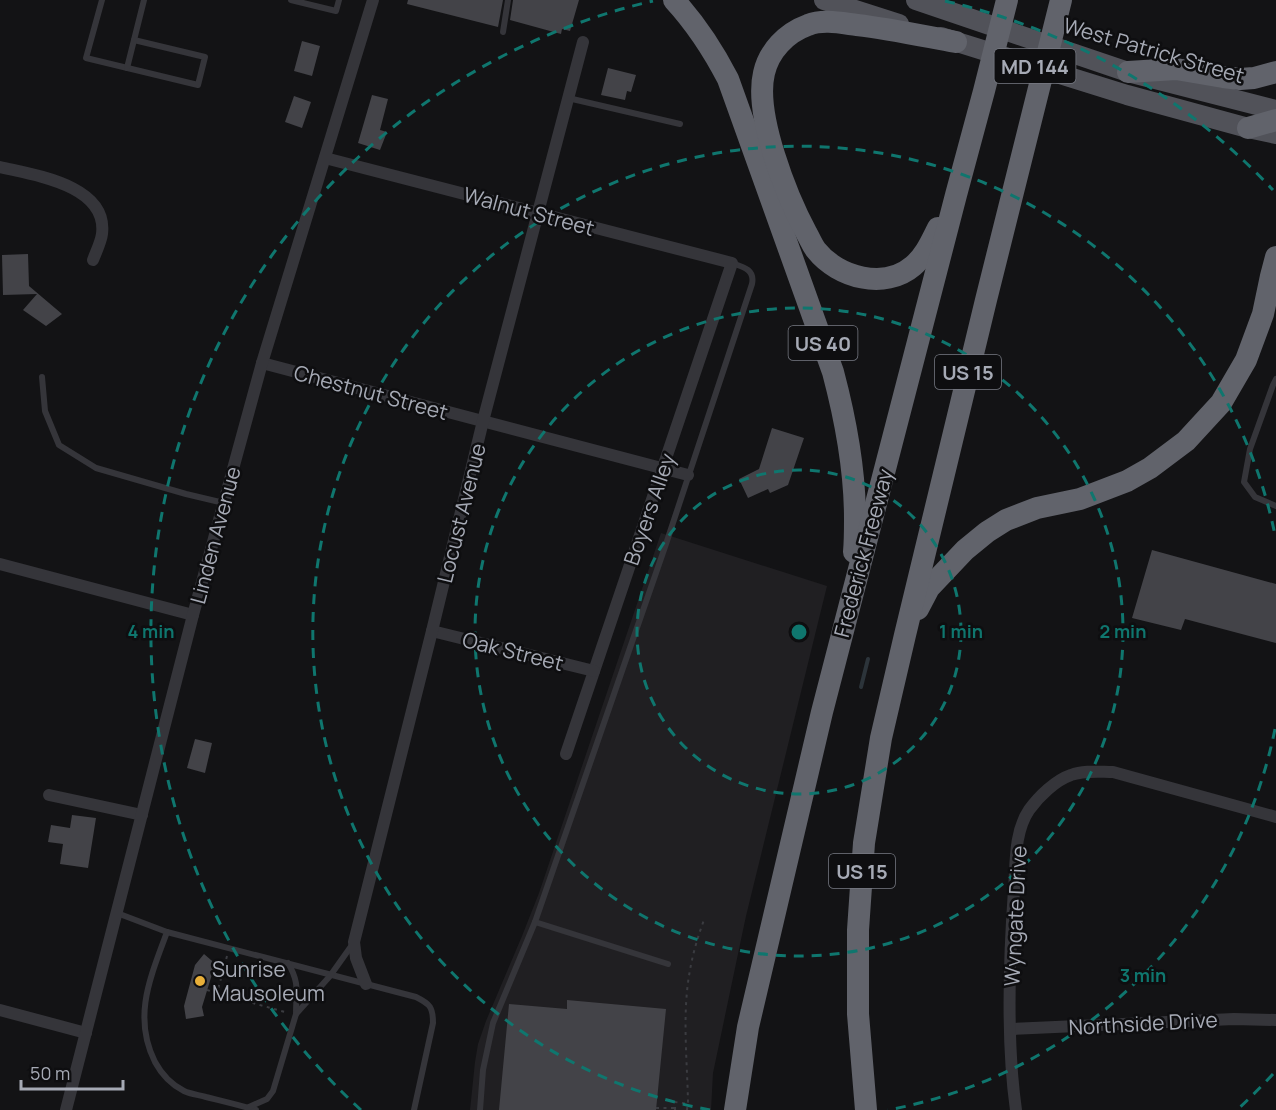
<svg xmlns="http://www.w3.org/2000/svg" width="1276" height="1110" font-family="Manrope,sans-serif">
<rect width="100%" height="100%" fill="#131315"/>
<!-- built -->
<polygon fill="#201f22" points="661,533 827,586 746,916 713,1073 711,1110 470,1110 475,1062 478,1044 486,1021 522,936 539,893"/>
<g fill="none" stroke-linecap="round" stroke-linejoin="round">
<!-- stream -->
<polyline stroke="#2c343a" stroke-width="4" points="861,687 868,659"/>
</g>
<!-- building -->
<g fill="#434348">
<polygon points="408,0 503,0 498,27 407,4"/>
<polygon points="513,0 579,0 570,31 562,29 561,34 510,20"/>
<polygon points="302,41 320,46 312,76 294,71"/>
<polygon points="608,68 636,75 631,92 627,91 625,100 601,95"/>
<polygon points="372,95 388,99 380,130 387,132 380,150 358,143"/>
<polygon points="294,96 311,102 302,128 285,122"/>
<polygon points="28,254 29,286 62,314 46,326 23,310 37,294 3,295 2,255"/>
<polygon points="772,428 804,438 788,485 770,493 768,489 748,498 739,479 759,469"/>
<polygon points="1152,550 1276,584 1276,643 1185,619 1181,630 1132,618"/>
<polygon points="195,739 212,743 205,773 187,768"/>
<polygon points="72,815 96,818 88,868 60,864 63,844 48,842 51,825 70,828"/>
<polygon points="204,954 218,966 213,971 202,1007 204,1016 186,1019 184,1006 195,965"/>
<polygon points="567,1000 666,1009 656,1110 499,1110 509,1004 567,1009"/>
</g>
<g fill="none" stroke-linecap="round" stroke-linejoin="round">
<!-- path -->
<g stroke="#3b3c41" stroke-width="2" stroke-dasharray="3 4.5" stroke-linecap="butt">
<polyline points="227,956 217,993 285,1012"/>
<polyline points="207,990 217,993"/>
<polyline points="656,1108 675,1108"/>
<polyline points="675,1110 675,1102 688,1104"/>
<path d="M687,1110L688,1101C687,1058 682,1012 690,970C693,953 698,936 704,920"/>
</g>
<!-- service -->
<g stroke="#35353a" stroke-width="6">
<polyline points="102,0 86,58 198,85 205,57 134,40"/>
<polyline points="291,0 336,11 339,0"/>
<polyline points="503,32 508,0"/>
<polyline points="127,68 144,0"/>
<polyline points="568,98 680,124"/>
<polyline points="42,377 45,411 59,445 96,468 186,494 224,503"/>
<polyline points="1276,379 1273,385 1250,449 1244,482 1255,497 1276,506"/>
<path d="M117,913L167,932L416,997C430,1004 433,1007 433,1023L414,1110"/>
<polyline points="535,922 668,964"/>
<path d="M167,932C151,976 132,1016 155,1062C162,1075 170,1084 184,1091C190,1094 199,1095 206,1097C222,1101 239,1105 256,1110"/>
<path d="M288,963C300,983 296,992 296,1014"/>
<polyline points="249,1107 267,1099 273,1091 296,1014 330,976 352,945"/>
<path d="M480,1110L483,1070L493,1023L535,922L666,544L752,284C755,270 744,267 732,263"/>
</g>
<!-- minor -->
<g stroke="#35353a" stroke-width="12">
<polyline points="325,158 732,263 566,754"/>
<path d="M0,167C34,175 108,185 102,234C101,242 96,252 93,260"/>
<polyline points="262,363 688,475"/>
<polyline points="0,564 193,615"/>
<polyline points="432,631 594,671"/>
<polyline points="49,795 142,815"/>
<polyline points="366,984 356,958 354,942 432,631 483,421 583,42"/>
<polyline points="0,1010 86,1033"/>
<polyline points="1011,1029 1234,1019 1276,1020"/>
<polyline points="66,1110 193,615 262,363 373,0"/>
<path d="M1016,1110C1006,1040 1009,960 1014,890C1016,864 1014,832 1029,810C1039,796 1056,780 1071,775C1084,770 1100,772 1113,772L1276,817"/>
</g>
<!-- primary -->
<g stroke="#515259" stroke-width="20">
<polyline points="824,0 899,24"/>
<polyline points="916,0 1128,72 1276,110"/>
<polyline points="941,37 1127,95 1248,128 1276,134"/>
</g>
<!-- motorway -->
<g stroke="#61636b" stroke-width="22">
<path d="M674,0C696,24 713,50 728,79L833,372C846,421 855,469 855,519C855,530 855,541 854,552"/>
<polyline points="1128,72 1176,69 1223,77 1240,79 1254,78 1276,72"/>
<polyline points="1248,128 1276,120"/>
<path d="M938,228C931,242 925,256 913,266C885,290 838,278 816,250C812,245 810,239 807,234C787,197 754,115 764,73C769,51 786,33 808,25C823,19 841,23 857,25C891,29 923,36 956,42"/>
<polyline points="918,609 929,588 965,550 987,532 1006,520 1037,508 1080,499 1127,481 1150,468 1186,441 1221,403 1246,360 1263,314 1271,276 1276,257"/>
<polyline points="735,1110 748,1027 822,712 956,195 984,91 1007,0"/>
<polyline points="866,1110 858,1014 858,930 864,843 881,738 905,635 986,300 1061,0"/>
</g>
</g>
<!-- distance rings -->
<g fill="none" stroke="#0f766e" stroke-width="3" stroke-dasharray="10 8">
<circle cx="799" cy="632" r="162"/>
<circle cx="799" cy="632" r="324"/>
<path d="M1275 729A486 486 0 0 1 888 1110M710 1110A486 486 0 1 1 1275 535"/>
<path d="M1273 1074A648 648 0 0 1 1237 1110M361 1110A648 648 0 0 1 653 1M945 1A648 648 0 0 1 1273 190"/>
</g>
<!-- markers -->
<circle fill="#e8af39" stroke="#0e0e10" stroke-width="2" cx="200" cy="981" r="6"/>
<g text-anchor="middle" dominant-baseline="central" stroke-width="5" stroke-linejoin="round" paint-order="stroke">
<!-- shield labels -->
<g fill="#0e0e10" stroke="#787b84" stroke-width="1.5">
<rect x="994.5" y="49" width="81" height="34" rx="4.5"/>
<rect x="788.5" y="326" width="69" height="34" rx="4.5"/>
<rect x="935" y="355" width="66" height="34" rx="4.5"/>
<rect x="829" y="854" width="66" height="34" rx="4.5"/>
</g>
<g font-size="20" font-weight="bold" fill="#a6aab5">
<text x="1035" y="66">MD 144</text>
<text x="823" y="343">US 40</text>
<text x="968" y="372">US 15</text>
<text x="862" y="871">US 15</text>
</g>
<!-- street labels -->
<g font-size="21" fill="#a6aab5" stroke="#0e0e10">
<text transform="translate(1154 50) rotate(16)">West Patrick Street</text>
<text transform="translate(529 211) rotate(15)">Walnut Street</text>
<text transform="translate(371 392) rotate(15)">Chestnut Street</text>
<text transform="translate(649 509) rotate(-71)">Boyers Alley</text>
<text transform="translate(461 513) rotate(-76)">Locust Avenue</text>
<text transform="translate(215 535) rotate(-75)">Linden Avenue</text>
<text transform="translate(863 553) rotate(-75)">Frederick Freeway</text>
<text transform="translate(513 651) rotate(14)">Oak Street</text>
<text transform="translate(1015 916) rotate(-87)">Wyngate Drive</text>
<text transform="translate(1143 1023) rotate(-3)">Northside Drive</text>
</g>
<!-- poi labels -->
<g font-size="21" fill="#a6aab5" stroke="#0e0e10" text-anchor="start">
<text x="212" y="969">Sunrise<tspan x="212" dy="24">Mausoleum</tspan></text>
</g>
</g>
<circle cx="799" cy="632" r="9" fill="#0f766e" stroke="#0e0e10" stroke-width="3"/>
<g font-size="18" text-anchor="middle" font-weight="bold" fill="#0f766e" stroke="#0e0e10" stroke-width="5" stroke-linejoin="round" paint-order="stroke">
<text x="961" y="638">1 min</text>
<text x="1123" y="638">2 min</text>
<text x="151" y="638">4 min</text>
<text x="1143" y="982">3 min</text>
</g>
<!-- scale -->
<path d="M21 1080v9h102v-9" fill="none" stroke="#a6aab5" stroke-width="3"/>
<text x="30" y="1080" font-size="18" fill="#a6aab5" stroke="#0e0e10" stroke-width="4.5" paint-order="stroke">50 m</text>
</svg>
